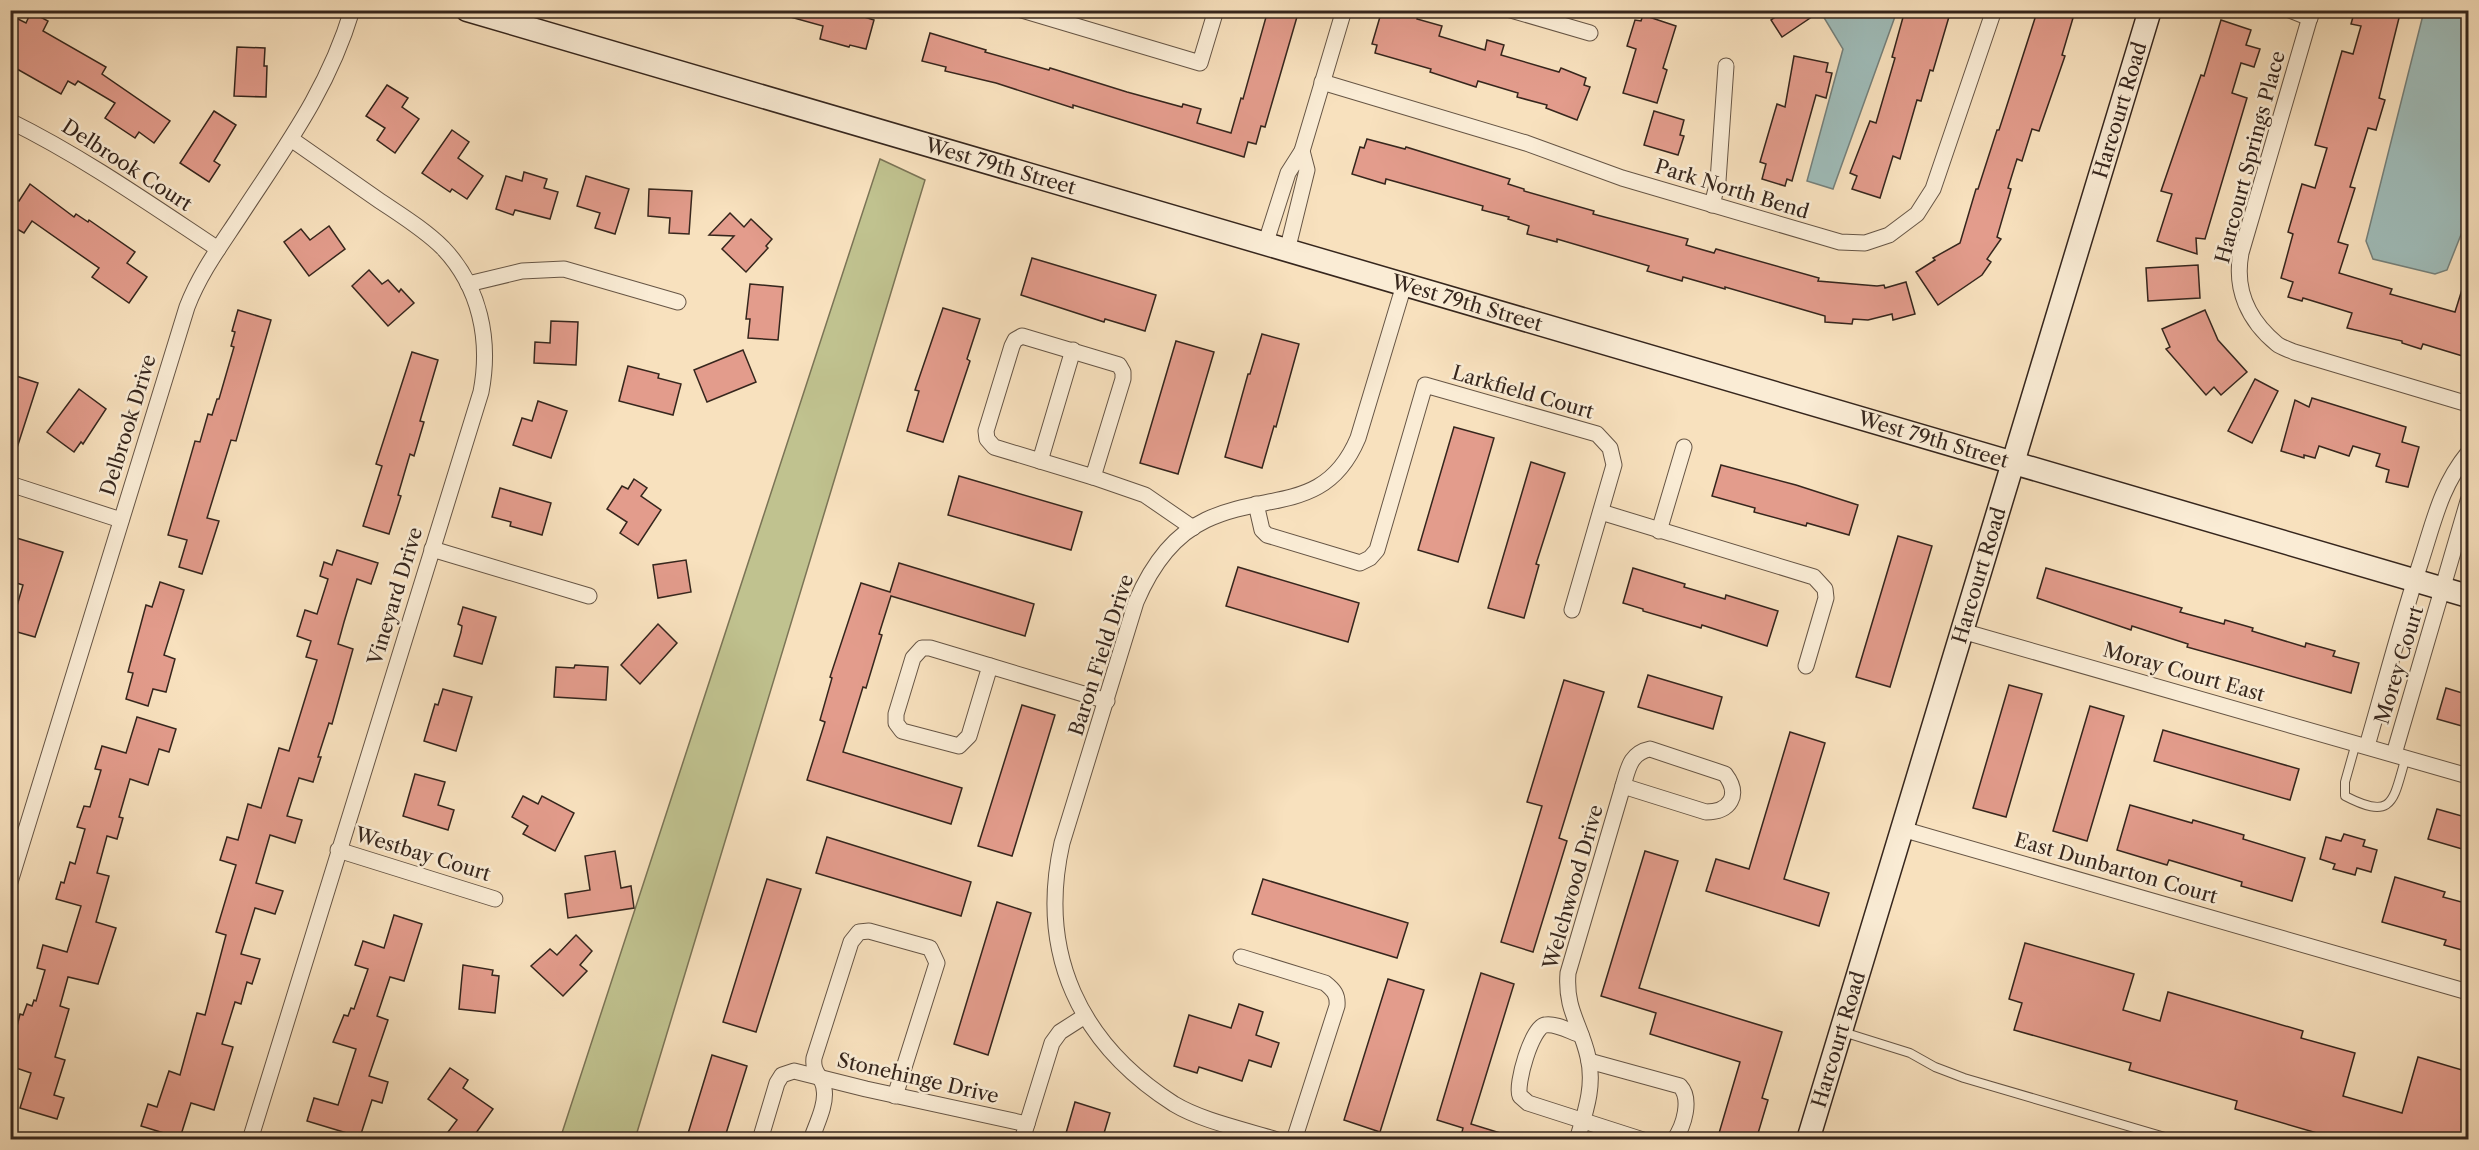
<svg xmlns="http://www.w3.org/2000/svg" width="2479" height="1150" font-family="'Libre Caslon Text',serif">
<rect width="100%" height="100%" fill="#f8e1be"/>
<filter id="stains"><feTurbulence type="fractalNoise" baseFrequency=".00333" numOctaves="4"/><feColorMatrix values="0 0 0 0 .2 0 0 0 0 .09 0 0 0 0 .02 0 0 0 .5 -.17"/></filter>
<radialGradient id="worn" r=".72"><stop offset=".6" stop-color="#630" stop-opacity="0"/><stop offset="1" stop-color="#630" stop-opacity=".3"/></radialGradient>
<!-- green -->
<polygon fill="#c0c28f" stroke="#7b7456" stroke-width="1.5" points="880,159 925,180 635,1139 560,1139"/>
<!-- water -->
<g fill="#9fbcb9" stroke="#75807b" stroke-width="1.5">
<polygon points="1820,11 1897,11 1833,189 1807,181 1843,49"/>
<polygon points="2424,11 2468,11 2468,217 2447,270 2435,274 2373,259 2366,241"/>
</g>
<!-- building -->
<g fill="#e39c8c" stroke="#36261d" stroke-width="1.5">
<polygon points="784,10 842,10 874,20 866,49 850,45 849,47 820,39 823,26 783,15"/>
<polygon points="1268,10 1299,10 1265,127 1261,126 1256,144 1248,142 1244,157 1073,105 1073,108 996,83 945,71 946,67 922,61 930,33 986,50 985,52 1049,70 1050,68 1127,92 1182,107 1183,104 1201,109 1197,123 1231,133 1241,98 1243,99"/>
<polygon points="1382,10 1401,10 1418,15 1417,19 1442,26 1439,36 1485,50 1487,40 1504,45 1501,55 1559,72 1561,68 1586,78 1584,85 1590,87 1577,120 1546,108 1547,105 1517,97 1518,93 1478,81 1476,87 1430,72 1431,69 1375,53 1377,45 1372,44"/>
<polygon points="1786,10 1822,10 1782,37 1771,20"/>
<polygon points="1905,10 1951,10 1933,71 1930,70 1921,101 1917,100 1900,159 1893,156 1880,198 1852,189 1857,176 1850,173 1870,121 1876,123 1895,58 1892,57"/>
<polygon points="2043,10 2069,10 2067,16 2073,18 2062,55 2065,56 2039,131 2032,129 2022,161 2017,159 2008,188 2011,189 1997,237 2001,239 1987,259 1991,262 1982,275 1938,305 1916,272 1935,260 1933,258 1960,243 1976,189 1978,189 1997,130 1999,130 2036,15 2041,17"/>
<polygon points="2355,10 2401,10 2379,98 2385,100 2376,130 2368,128 2350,187 2355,188 2338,242 2348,245 2339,273 2392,289 2390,294 2455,312 2465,280 2469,281 2469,358 2423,344 2421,349 2402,343 2402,341 2347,328 2352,313 2303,298 2302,301 2288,297 2293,282 2281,278 2293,234 2288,232 2302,184 2315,188 2327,148 2315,145 2342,51 2353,54 2361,26 2351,24"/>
<polygon points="31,12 48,21 43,31 106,67 102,74 170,121 154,143 139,132 135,138 105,118 115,103 78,81 75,85 68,81 61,94 10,65 10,15 26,23"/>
<polygon points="1643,15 1676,26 1663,68 1667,70 1657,103 1623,93 1636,49 1627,46 1635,20 1641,21"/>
<polygon points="2221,20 2251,30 2246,45 2260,49 2254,67 2241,63 2232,93 2247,98 2205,239 2196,238 2197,254 2157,241 2172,194 2161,191 2201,75 2204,76"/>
<polygon points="237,47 265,48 264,66 267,66 266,97 234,96"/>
<polygon points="1794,56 1828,63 1826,72 1832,73 1826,98 1816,95 1792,181 1787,179 1785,186 1762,179 1766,164 1760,162 1777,104 1785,107"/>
<polygon points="387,85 408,98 402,107 419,119 395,153 377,140 385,128 366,116"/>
<polygon points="214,111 236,125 214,161 220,165 209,182 180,163"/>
<polygon points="1654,111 1684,120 1680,135 1684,136 1678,155 1644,145"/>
<polygon points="452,130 469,142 458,158 483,176 467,199 452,189 450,192 422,173"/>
<polygon points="1367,139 1405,149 1406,147 1510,179 1508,184 1524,189 1524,191 1594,211 1593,214 1688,239 1686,245 1714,253 1716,249 1819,278 1818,281 1877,286 1884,285 1885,288 1906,282 1915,314 1893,320 1892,314 1868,320 1853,319 1852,324 1825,322 1825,316 1725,287 1725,289 1683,277 1682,281 1647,271 1649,266 1557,239 1557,242 1527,234 1529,226 1508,219 1509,217 1482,210 1483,206 1386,179 1385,184 1352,174 1360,147 1364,148"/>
<polygon points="524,172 547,179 544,188 558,192 550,219 515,210 513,215 496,209 506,176 522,181"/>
<polygon points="586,176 629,189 615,234 595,228 600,213 577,206"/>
<polygon points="30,184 74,217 76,214 88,222 89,220 135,252 127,263 147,277 129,303 92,277 99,268 32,221 24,233 10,225 10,196 19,201"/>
<polygon points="649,189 692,191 689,234 669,233 670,218 648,216"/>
<polygon points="730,213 744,227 751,219 772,239 766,246 768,248 746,272 722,249 734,236 709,235"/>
<polygon points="329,226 345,249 309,276 284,242 301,229 310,240"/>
<polygon points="1032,258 1156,295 1145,331 1105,319 1104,322 1021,295"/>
<polygon points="2198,265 2200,298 2148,301 2146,268"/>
<polygon points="369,270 382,284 388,280 399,292 401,289 414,303 388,326 352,286"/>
<polygon points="750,284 783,287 778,340 748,338 750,319 746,319"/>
<polygon points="943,308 980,319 967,359 970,361 943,442 907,431 919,391 915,390"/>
<polygon points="238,310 271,320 236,441 231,440 207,518 219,521 202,574 179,567 187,540 168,535 195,441 200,442 208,414 212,415 217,399 219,399 234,347 231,346 235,332 232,331"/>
<polygon points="2205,310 2218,340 2247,372 2221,395 2214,387 2206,395 2166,349 2170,347 2162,329"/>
<polygon points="551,321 578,322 576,365 534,363 535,342 550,343"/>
<polygon points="1262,334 1299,344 1276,427 1274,426 1262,468 1225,457 1248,374 1250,374"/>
<polygon points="1176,341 1214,352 1178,474 1140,463"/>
<polygon points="743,350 756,382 707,402 694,370"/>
<polygon points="412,352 438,360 420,421 424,422 414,456 410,454 398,495 401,496 389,534 363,526 382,466 376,464"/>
<polygon points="628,366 659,374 658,378 681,384 673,415 619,401"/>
<polygon points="10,374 38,383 14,457 10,456"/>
<polygon points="2255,379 2278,391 2252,443 2228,431"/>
<polygon points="79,389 106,409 83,444 81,442 74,452 47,432"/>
<polygon points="2312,398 2406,427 2402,442 2419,447 2408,487 2386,482 2389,470 2376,466 2380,454 2353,446 2349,456 2319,446 2315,458 2304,455 2304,458 2281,451 2295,400 2309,407"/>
<polygon points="538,401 567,411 551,458 513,445 522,418 532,421"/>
<polygon points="1454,427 1494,438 1458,562 1418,550"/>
<polygon points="1531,462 1565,473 1536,564 1539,565 1524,618 1488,608"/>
<polygon points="1721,465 1796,485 1858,505 1849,535 1807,523 1806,526 1754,512 1755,508 1712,496"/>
<polygon points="959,476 1082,512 1071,550 948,515"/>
<polygon points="634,479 647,488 641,496 661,510 638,545 620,533 627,522 607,509 622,486 628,489"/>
<polygon points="500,488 551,503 542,535 510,526 511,522 492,517"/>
<polygon points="10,536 63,552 35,637 10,630 23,585 10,581"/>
<polygon points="1898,536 1932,546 1890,687 1856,677"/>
<polygon points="337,550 378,563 371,584 357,579 344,622 338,644 353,649 332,724 329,723 318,757 321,757 313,782 299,778 287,816 302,820 295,843 270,835 256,883 283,891 275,914 255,908 241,954 260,959 252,984 247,982 241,1004 235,1002 222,1044 233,1047 214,1110 191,1103 180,1138 141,1126 148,1104 157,1107 169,1071 180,1075 197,1013 205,1015 226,935 216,932 236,865 220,860 227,837 238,840 248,804 261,808 279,748 289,751 317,660 306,657 311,641 297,636 305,610 317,614 328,579 320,576 324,562 332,565"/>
<polygon points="686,560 691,592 658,598 653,565"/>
<polygon points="899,563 1034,604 1025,636 891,596 879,634 882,635 866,688 863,687 843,752 962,788 951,824 807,780 825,722 820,720 832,678 830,677 861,583 890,592"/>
<polygon points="1238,567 1359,603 1348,642 1226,606"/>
<polygon points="1633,568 1685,584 1684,587 1725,599 1726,595 1778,611 1767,646 1702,625 1701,628 1643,611 1643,609 1623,603"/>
<polygon points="2046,568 2182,608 2180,612 2224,624 2225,620 2253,628 2252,631 2305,647 2306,643 2335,651 2333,656 2359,663 2351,693 2187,647 2188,644 2132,626 2131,630 2037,598"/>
<polygon points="160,582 184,590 164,655 175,659 166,692 153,689 148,706 126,699 133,673 128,672 146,605 152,607"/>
<polygon points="463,607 496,617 482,664 454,656 461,632 462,626 458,624"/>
<polygon points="658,624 677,643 640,684 621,665"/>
<polygon points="575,665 608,667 606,700 554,697 556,667 574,668"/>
<polygon points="1648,675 1722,697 1713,729 1638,707"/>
<polygon points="1564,680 1604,692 1559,838 1567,841 1533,952 1501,942 1542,806 1527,802"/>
<polygon points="2009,685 2042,694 2006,817 1973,808"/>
<polygon points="2446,688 2469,695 2469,728 2437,719"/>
<polygon points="443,689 472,697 456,751 424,741 435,704 438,705"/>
<polygon points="1022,705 1055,715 1012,856 978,846"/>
<polygon points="2090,706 2124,716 2087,841 2053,831"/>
<polygon points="137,717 176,729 169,752 159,749 148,785 130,779 119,817 123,818 117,839 107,836 97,873 109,876 96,922 116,928 98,984 68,977 60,1006 69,1009 55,1057 65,1060 54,1095 64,1098 57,1119 20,1108 31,1073 10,1066 10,1055 20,1014 23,1015 27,1004 32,1006 34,1000 36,1001 45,970 37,968 43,945 67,952 81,906 56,899 61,882 64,883 70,862 75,864 85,829 77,827 84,806 90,807 101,770 95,769 102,746 126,753"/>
<polygon points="2163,730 2299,769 2290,800 2154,761"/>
<polygon points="1790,732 1825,743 1784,879 1829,893 1819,926 1706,891 1716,859 1749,869"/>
<polygon points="415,774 445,782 438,805 454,810 448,830 403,816"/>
<polygon points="523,796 538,804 542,796 574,813 555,851 523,834 528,826 512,817"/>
<polygon points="2130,805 2192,823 2193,820 2244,835 2243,839 2305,858 2292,901 2241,886 2242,882 2169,860 2167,865 2117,850"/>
<polygon points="2437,809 2469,818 2469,851 2428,839"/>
<polygon points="2344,834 2365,840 2363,846 2377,850 2371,872 2357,868 2355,875 2333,869 2335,864 2320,859 2326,837 2341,841"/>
<polygon points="827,837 971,882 961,916 816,873"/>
<polygon points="615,851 621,888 631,886 634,908 568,918 565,894 590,890 585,856"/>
<polygon points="1645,851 1678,861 1639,988 1782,1032 1762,1098 1768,1100 1756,1140 1717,1140 1740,1062 1650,1034 1656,1013 1601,996"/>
<polygon points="2395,877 2445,892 2443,897 2469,904 2469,952 2444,945 2446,940 2382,922"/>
<polygon points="767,879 801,889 756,1032 723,1022"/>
<polygon points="1263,879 1408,923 1397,958 1252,914"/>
<polygon points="997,902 1031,913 988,1055 954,1044"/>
<polygon points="394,915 422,924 404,981 390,977 377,1016 388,1020 369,1076 388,1082 382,1103 372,1100 360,1137 307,1121 314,1098 338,1105 356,1049 333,1042 344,1015 348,1016 351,1008 354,1009 368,969 355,965 363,941 384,948"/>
<polygon points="576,935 592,951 580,965 587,971 563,996 531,966 550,949 557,955"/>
<polygon points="2025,943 2134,974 2123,1010 2160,1021 2168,992 2303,1031 2301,1038 2355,1053 2343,1096 2402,1113 2418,1057 2469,1072 2469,1140 2341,1140 2235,1109 2237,1101 2129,1070 2131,1063 2014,1030 2022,1003 2009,999"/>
<polygon points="463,965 493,970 492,975 499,976 495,1013 459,1009"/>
<polygon points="1481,973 1514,984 1471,1124 1510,1136 1509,1140 1460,1140 1463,1128 1437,1120"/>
<polygon points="1388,979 1424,990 1380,1132 1344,1120"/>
<polygon points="1239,1004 1263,1012 1256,1035 1279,1043 1271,1067 1249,1060 1242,1081 1199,1067 1197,1073 1174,1066 1189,1015 1231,1028"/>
<polygon points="712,1055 747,1066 724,1140 686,1140"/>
<polygon points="450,1068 468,1080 463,1088 493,1109 471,1140 442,1140 457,1120 428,1099"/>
<polygon points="1075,1102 1110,1113 1102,1140 1064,1140"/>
</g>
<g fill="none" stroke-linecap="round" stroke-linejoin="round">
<!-- lane casing -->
<g stroke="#665545" stroke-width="10">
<g id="lane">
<path d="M2356,743L2345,782V796C2395,822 2393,799 2406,757"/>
<polyline points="1843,1032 1910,1053 1935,1067 1964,1078 2175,1140"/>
</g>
</g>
<!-- street casing -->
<g stroke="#665545" stroke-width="17">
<g id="street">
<polyline points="1022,10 1200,63 1216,10"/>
<polyline points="1511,10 1590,33"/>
<polyline points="2290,10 2310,18"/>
<path d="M2312,10L2241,253C2234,290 2249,321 2277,344C2282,348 2288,349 2294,352L2468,404"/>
<polyline points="1322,82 1526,143 1622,178 1840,242 1865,243 1889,235 1917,214 1933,189 1994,10"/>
<path d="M10,121C83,157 150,204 218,249"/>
<polyline points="1712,205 1718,181 1726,66"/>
<polyline points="1265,245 1288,173 1302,151 1344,10"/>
<polyline points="1287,251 1307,170 1302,151"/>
<polyline points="468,284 522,271 564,269 678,302"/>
<polygon points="1022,336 1119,365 1123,372 1123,379 1093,477 994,447 987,439 986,431 1012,346 1015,340"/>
<polyline points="1040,461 1073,350"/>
<polyline points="1093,477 1145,495 1193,528"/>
<polyline points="10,484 121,520"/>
<polyline points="1256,504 1262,530 1267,535 1360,563 1370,558 1377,550 1425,385 1597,434 1610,448 1614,465 1572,610"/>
<polyline points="1601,512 1814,577 1825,589 1826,598 1806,666"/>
<polyline points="1659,531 1684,447"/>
<polyline points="432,549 589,596"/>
<polyline points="1962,631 2468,776"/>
<polygon points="922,648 930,648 990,666 969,736 959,746 902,731 896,723 896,714 913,658"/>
<polyline points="990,666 1107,701"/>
<path d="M2367,746C2385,684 2401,622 2421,561C2434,521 2441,486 2468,453"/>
<path d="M1650,749L1725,774C1741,795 1730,812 1706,812L1623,786C1628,769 1630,753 1650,749Z"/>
<polyline points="2394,754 2468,501"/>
<polyline points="1902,829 2468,992"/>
<polyline points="338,850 495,899"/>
<path d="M10,882L187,307C200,273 221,245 240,216C285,147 328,90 352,10"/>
<path d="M1241,957L1325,983C1334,990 1338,995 1337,1006L1294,1140"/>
<path d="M1581,1035C1571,1032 1556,1023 1545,1025C1532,1027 1515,1085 1520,1096L1528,1103L1643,1140"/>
<path d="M1589,1061L1680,1086C1692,1099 1684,1126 1674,1140"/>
<path d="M250,1140L481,392C491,340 480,287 443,248C424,229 399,214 377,199C348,179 320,159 291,139"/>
<polyline points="760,1140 777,1083 782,1075 794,1071 866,1089 1027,1124"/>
<path d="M811,1140C816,1125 827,1104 824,1089C823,1076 812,1074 814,1058L851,942L859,932L869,931L930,948L937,963L895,1096"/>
<polyline points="1022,1140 1052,1043 1060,1032 1085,1016"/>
<path d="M1277,1140C1246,1130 1202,1121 1174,1104C1080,1044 1037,954 1062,843L1136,602C1150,569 1172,536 1206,520C1267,491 1326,514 1358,438L1404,285"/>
<path d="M1577,1140C1585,1113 1595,1086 1588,1057C1581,1025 1565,1010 1568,973L1623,786"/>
</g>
</g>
<!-- secondary casing -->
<g stroke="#36261d" stroke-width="25">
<g id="secondary">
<path id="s1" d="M467,10L2468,596"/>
<path id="s2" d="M1808,1140L2150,10"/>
</g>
</g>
<!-- lane -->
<use href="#lane" stroke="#faecd5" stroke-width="8"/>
<!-- street -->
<use href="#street" stroke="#faecd5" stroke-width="15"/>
<!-- secondary -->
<use href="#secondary" stroke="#faecd5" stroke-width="22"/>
</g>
<g text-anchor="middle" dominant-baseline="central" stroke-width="5" stroke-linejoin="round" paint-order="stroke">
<!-- street labels -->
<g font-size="20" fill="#36261d" stroke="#faecd5">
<text stroke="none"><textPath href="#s2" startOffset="1076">Harcourt Road</textPath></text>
<text transform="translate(2250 157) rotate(-75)">Harcourt Springs Place</text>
<text transform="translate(127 165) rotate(33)">Delbrook Court</text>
<text stroke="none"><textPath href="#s1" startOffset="556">West 79th Street</textPath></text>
<text transform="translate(1732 189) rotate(17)">Park North Bend</text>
<text stroke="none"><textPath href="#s1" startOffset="1042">West 79th Street</textPath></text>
<text transform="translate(1523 392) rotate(16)">Larkfield Court</text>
<text transform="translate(128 425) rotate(-73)">Delbrook Drive</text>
<text stroke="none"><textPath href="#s1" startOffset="1528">West 79th Street</textPath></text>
<text stroke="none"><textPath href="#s2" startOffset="590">Harcourt Road</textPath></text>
<text transform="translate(395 596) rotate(-73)">Vineyard Drive</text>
<text transform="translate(1101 655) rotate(-72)">Baron Field Drive</text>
<text transform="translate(2399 665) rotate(-73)">Morey Court</text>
<text transform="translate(2184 672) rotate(16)">Moray Court East</text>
<text transform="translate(423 854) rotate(17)">Westbay Court</text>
<text transform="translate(2116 868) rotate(16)">East Dunbarton Court</text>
<text transform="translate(1573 887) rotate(-74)">Welchwood Drive</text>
<text stroke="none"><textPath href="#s2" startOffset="105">Harcourt Road</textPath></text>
<text transform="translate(918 1078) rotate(13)">Stonehinge Drive</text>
</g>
</g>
<!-- margin -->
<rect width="2479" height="1150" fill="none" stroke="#f8e1be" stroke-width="36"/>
<rect x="12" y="12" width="2455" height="1126" fill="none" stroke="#36261d" stroke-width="3"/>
<rect x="18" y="18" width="2443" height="1114" fill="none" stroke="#36261d" stroke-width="1.5"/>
<rect width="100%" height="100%" filter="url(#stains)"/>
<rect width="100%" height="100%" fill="url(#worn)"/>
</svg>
